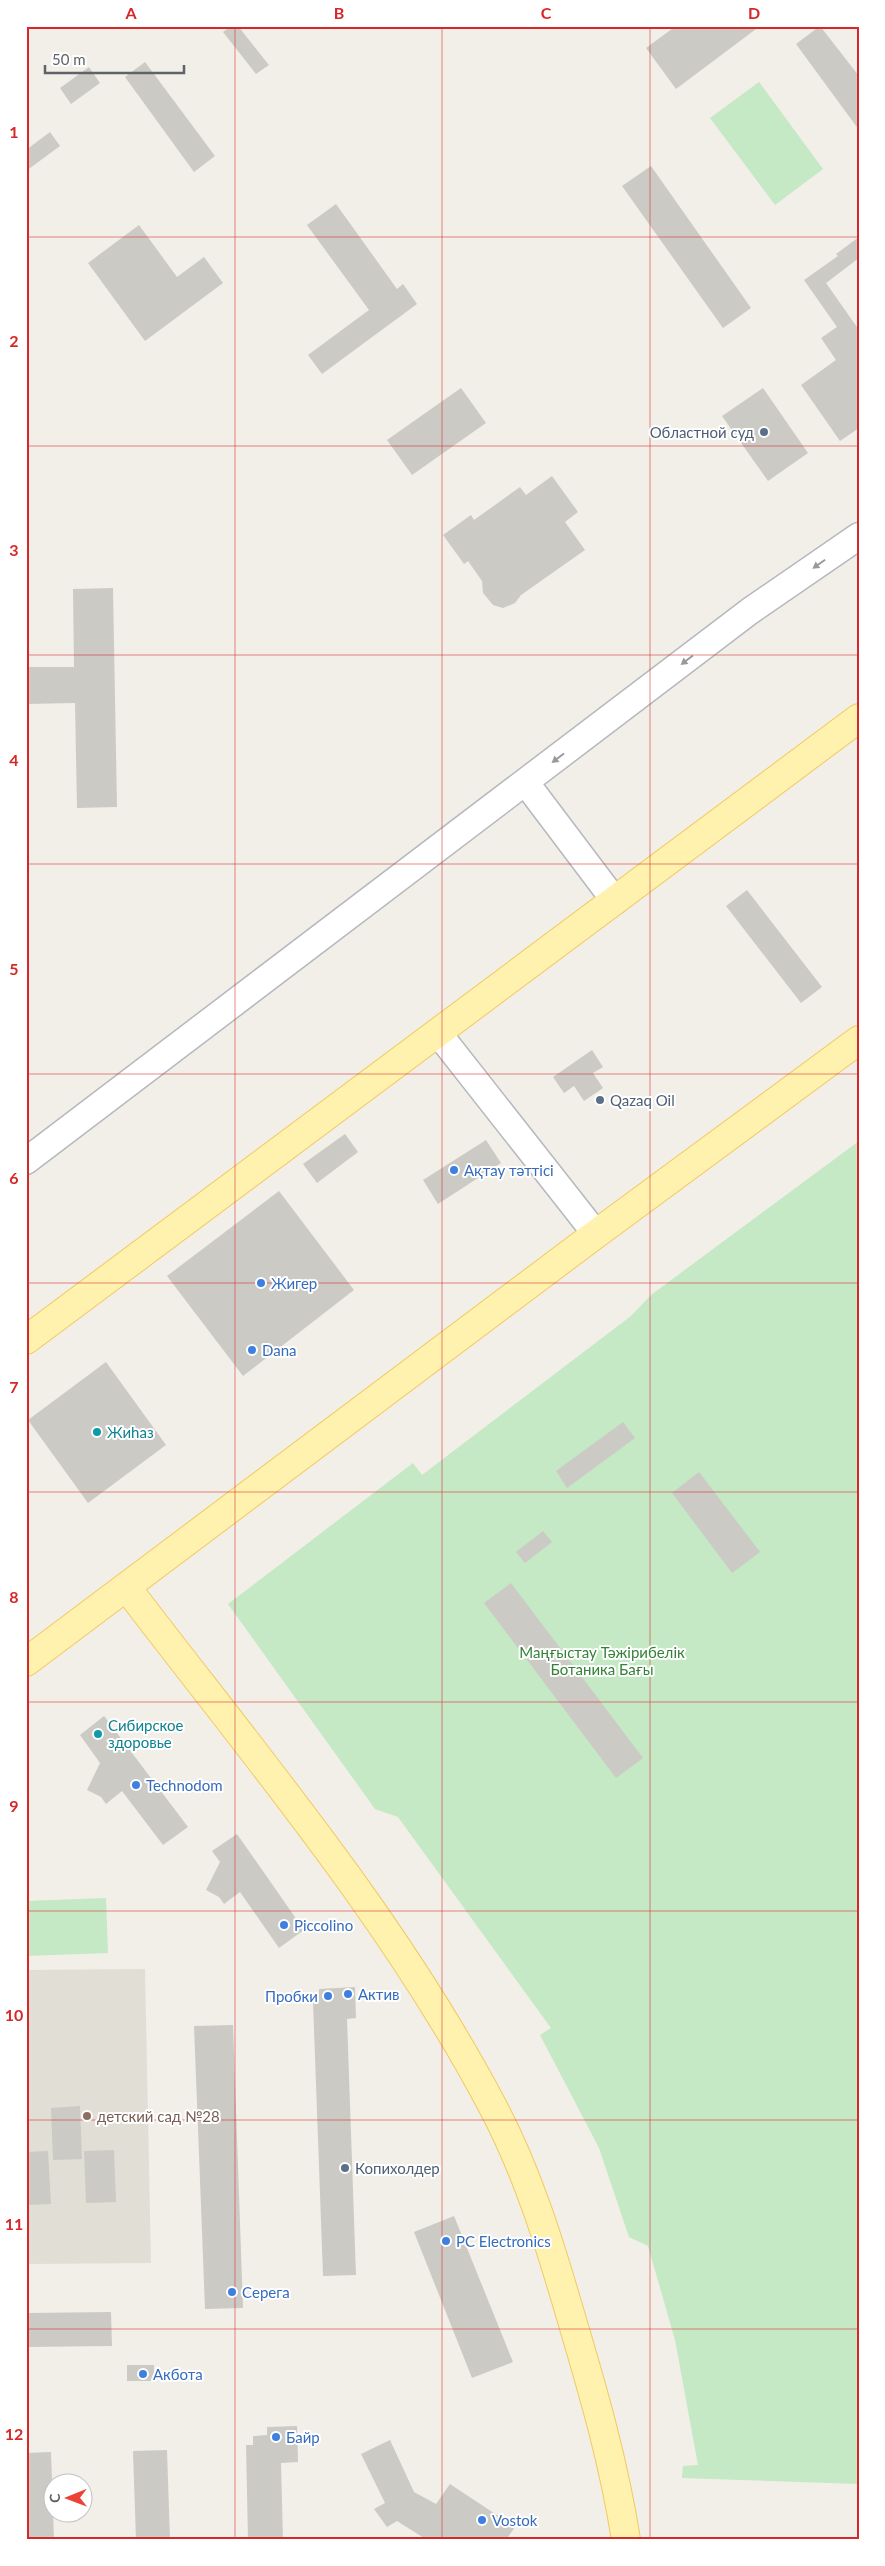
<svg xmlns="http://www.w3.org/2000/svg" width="885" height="2566" font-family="Lato,sans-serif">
<rect width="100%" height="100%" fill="#f1efe8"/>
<!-- education -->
<polygon fill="#e1ded6" points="145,1969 151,2263 26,2264 26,1970"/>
<!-- green -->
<g fill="#c5e8c5">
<polygon points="759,82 823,169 775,205 710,118"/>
<polygon points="859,1141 859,2484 682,2478 683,2466 698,2465 675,2340 648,2246 629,2237 599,2148 540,2035 551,2028 398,1817 375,1809 228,1604 413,1463 422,1475 631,1316 651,1295"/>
<polygon points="106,1898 108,1953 26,1956 26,1901"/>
</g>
<!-- building -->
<g fill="#cccac5">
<polygon points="231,26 238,26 269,65 256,74 223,32"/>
<polygon points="676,26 760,26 676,89 646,48"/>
<polygon points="820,26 859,76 859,130 796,44"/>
<polygon points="145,62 215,156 194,172 125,77"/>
<polygon points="89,67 100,83 71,104 60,88"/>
<polygon points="50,132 60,146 26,171 26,150"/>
<polygon points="651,166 751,308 723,328 622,186"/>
<polygon points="336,204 397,289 403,284 417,304 322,374 308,355 369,310 307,225"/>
<polygon points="139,225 177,277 204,257 223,283 145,341 88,263"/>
<polygon points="859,237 859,258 826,283 859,330 859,428 840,441 801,385 836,360 821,338 837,327 804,280 838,256 836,254"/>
<polygon points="461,388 486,423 412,475 387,440"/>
<polygon points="763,388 808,453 768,481 722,416"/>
<polygon points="552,476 578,512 565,522 585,550 521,595 515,603 503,608 493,605 483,593 482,581 468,561 464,564 443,535 471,515 474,520 520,487 526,495"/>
<polygon points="113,588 117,807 77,808 75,703 26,704 26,667 74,667 73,589"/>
<polygon points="747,890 822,987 801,1003 726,906"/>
<polygon points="592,1050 603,1067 593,1073 603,1088 584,1101 574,1086 564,1093 553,1077"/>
<polygon points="345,1134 358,1152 317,1183 303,1164"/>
<polygon points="486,1140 501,1163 438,1204 423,1180"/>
<polygon points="279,1191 354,1290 243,1376 167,1276"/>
<polygon points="106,1362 166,1445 88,1503 28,1420"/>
<polygon points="623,1422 635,1438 567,1488 556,1471"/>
<polygon points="699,1472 760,1552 732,1573 672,1493"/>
<polygon points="543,1531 552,1542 525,1563 516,1552"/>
<polygon points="511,1583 643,1758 616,1778 484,1603"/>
<polygon points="104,1716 188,1827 163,1845 122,1791 106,1804 101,1797 87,1790 100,1763 80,1735"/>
<polygon points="237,1834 304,1930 279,1948 240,1892 224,1904 219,1897 206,1890 220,1862 212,1851"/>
<polygon points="355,1987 356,2018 347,2019 356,2275 323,2276 313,2002 319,2001 319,1989"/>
<polygon points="233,2025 243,2308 205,2309 194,2026"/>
<polygon points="80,2106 82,2159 53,2160 51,2108"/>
<polygon points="114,2150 116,2202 86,2203 84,2151"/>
<polygon points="48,2151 51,2204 26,2205 26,2152"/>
<polygon points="454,2216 513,2362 472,2378 414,2232"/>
<polygon points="111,2312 112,2346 26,2347 26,2313"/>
<rect x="127" y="2365" width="27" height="16"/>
<polygon points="297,2426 298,2462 281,2463 283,2540 248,2540 246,2445 253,2445 253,2436 267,2435 267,2427"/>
<polygon points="390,2440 414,2492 436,2504 450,2484 515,2527 506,2540 427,2540 397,2521 387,2527 374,2509 385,2503 361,2454"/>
<polygon points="167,2450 170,2540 136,2540 133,2451"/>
<polygon points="51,2452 54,2540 26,2540 26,2453"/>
</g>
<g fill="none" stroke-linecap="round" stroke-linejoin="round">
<!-- minor casing -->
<g stroke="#b5b8bc" stroke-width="29">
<g id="minor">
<polyline points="526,783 615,901"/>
<polyline points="438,1033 596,1234"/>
<polyline points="26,1161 750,611 859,536"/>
</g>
</g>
<!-- major casing -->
<g stroke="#f2c960" stroke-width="30">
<g id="major">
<polyline points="26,1340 859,718"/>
<path d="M127,1588C255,1756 394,1919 493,2107C528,2173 550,2245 571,2317C593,2391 614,2463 626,2540"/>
<polyline points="26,1662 596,1234 859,1040"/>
</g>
</g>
<!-- minor -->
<use href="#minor" stroke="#fff" stroke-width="26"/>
<!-- major -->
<use href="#major" stroke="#fff2af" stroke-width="28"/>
</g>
<!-- one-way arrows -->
<defs><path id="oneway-solid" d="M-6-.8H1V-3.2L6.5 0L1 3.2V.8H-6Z" transform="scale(1.25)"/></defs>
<g fill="#979a9d">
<use href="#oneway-solid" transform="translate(819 564) rotate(145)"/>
<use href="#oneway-solid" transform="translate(687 660) rotate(143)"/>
<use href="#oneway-solid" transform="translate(558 758) rotate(143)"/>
</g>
<!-- grid -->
<path fill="none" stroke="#d62828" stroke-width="1" stroke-opacity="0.55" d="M235,26V2540M442,26V2540M650,26V2540M26,237H859M26,446H859M26,655H859M26,864H859M26,1074H859M26,1283H859M26,1492H859M26,1702H859M26,1911H859M26,2120H859M26,2329H859"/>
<!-- markers -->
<g fill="#5c6f8a" stroke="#fff" stroke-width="2">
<circle cx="764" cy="432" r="5"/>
<circle cx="600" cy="1100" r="5"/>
<circle cx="345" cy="2168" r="5"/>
</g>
<g fill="#3f7fe0" stroke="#fff" stroke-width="2">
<circle cx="454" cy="1170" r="5"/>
<circle cx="261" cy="1283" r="5"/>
<circle cx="252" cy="1350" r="5"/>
<circle cx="136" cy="1785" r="5"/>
<circle cx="284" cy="1925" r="5"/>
<circle cx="348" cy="1994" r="5"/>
<circle cx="328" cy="1996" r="5"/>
<circle cx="446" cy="2241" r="5"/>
<circle cx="232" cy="2292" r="5"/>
<circle cx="143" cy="2374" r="5"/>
<circle cx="276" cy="2437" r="5"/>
<circle cx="482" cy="2520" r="5"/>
</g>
<g fill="#0f9aa8" stroke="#fff" stroke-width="2">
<circle cx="97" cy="1432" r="5"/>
<circle cx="98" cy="1734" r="5"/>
</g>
<circle fill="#8d6e63" stroke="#fff" stroke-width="2" cx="87" cy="2116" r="5"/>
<g text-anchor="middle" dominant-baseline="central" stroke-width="4" stroke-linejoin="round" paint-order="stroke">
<!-- service labels -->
<g font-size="15" fill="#4e5e75" stroke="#fff" text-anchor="start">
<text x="754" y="432" text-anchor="end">Областной суд</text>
<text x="610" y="1100">Qazaq Oil</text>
<text x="355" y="2168">Копихолдер</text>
</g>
<!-- shop labels -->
<g font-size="15" fill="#366cbe" stroke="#fff" text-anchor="start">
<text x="464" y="1170">Ақтау тәттісі</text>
<text x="271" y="1283">Жигер</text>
<text x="262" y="1350">Dana</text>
<text x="146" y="1785">Technodom</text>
<text x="294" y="1925">Piccolino</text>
<text x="358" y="1994">Актив</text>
<text x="318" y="1996" text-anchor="end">Пробки</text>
<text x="456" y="2241">PC Electronics</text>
<text x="242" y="2292">Cерега</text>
<text x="153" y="2374">Акбота</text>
<text x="286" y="2437">Байр</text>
<text x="492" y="2520">Vostok</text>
</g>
<!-- culture labels -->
<g font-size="15" fill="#0d838f" stroke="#fff" text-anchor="start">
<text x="107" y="1432">Жиhаз</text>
<text x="108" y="1725">Сибирское<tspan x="108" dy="17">здоровье</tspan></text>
</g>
<!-- park labels -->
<g font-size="15" fill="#348238" stroke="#fff">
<text x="602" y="1652">Маңғыстау Тәжірибелік<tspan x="602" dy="17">Ботаника Бағы</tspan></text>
</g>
<!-- education labels -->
<g font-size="15" fill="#785e54" stroke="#fff" text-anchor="start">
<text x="97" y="2116">детский сад №28</text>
</g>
</g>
<!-- border -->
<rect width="885" height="2566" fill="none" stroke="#ffffff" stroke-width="55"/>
<!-- north arrow -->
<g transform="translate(68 2498) rotate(269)"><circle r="24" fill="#ffffff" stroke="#bfc1c3"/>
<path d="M0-4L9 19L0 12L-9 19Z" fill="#ea4335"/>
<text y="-8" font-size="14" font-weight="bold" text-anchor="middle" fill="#5f6368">С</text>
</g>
<!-- scale -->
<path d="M45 65v8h139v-8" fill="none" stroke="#5f6368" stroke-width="2.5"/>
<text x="52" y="65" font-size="15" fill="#5f6368" stroke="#ffffff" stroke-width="4" paint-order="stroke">50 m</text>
<rect x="28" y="28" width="830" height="2510" fill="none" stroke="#d62828" stroke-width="2"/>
<g font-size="16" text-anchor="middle" font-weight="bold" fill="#d62828">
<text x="131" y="19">A</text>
<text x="339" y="19">B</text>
<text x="546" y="19">C</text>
<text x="754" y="19">D</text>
<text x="14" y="138">1</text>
<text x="14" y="347">2</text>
<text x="14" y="556">3</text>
<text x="14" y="766">4</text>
<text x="14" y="975">5</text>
<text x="14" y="1184">6</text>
<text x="14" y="1393">7</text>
<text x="14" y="1603">8</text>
<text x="14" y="1812">9</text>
<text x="14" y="2021">10</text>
<text x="14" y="2230">11</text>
<text x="14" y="2440">12</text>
</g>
</svg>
